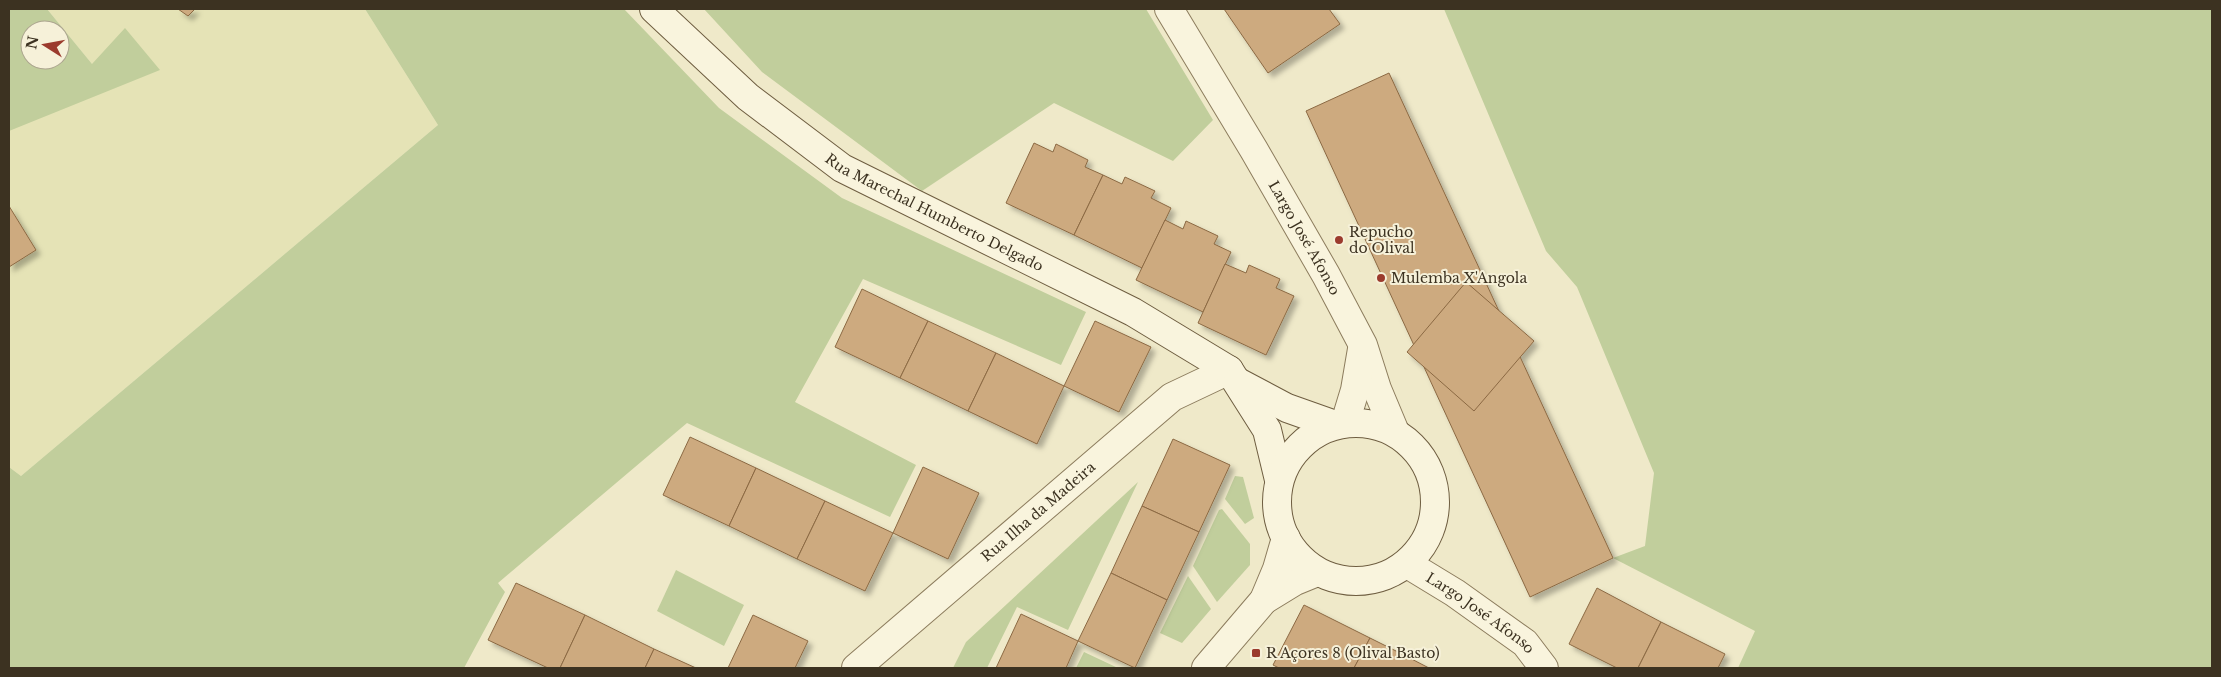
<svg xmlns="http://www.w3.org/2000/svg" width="2221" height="677" font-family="'Libre Baskerville',serif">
<defs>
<filter id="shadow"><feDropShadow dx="4.5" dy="4.5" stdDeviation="2.5" flood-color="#0004"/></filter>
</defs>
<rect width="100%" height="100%" fill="#efe9c9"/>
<!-- farmland -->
<polygon fill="#e5e3b6" points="47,9 365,9 438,125 21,476 9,467 9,131 92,64"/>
<!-- green -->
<g fill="#c1ce9c" fill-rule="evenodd">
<path d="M9,9H47L92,64L125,28L160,70L9,131ZM30,30H60V60H30Z"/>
<polygon points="365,9 624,9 719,108 842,198 1086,312 1061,365 863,279 795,402 916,465 890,517 687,423 498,583 505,592 464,668 9,668 9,467 21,476 438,125"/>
<polygon points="704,9 1146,9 1213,120 1173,161 1054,103 922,191 762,72"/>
<polygon points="1444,9 2212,9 2212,668 1738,668 1755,631 1613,558 1645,546 1654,473 1577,287 1546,251"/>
<polygon points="1235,476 1243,477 1254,518 1245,524 1225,499"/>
<polygon points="1138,482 1068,630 1017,607 987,668 953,668 966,642"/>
<polygon points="1222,509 1250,544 1250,565 1217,602 1193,566 1219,510"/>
<polygon points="676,570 744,605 724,646 657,611"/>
<polygon points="1188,576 1211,609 1182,643 1160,633"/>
<polygon points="1084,652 1118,668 1076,668"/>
</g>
<!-- building -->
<g fill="#cdaa7f" stroke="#8b6943" filter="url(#shadow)">
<polygon points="178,9 195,9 188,16"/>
<polygon points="1224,9 1329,9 1340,24 1268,73"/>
<polygon points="1389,73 1613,558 1530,597 1306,111"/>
<polygon points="1034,143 1053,152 1056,144 1088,160 1085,167 1103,175 1074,235 1006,203"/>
<polygon points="1103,175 1122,184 1125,177 1155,191 1151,198 1171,208 1142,268 1074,235"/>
<polygon points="9,206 36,250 9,267"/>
<polygon points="1165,220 1183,229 1186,221 1218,236 1214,244 1231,252 1203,312 1136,280"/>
<polygon points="1225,264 1246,273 1249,265 1280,279 1276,288 1294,296 1266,355 1198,323"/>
<polygon points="1466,282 1534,341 1474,411 1407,352"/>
<polygon points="862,289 928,321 900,378 835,347"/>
<polygon points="928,321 996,353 968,411 900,378"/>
<polygon points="1095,321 1151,347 1119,412 1064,386"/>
<polygon points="996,353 1064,386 1037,444 968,411"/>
<polygon points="690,437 756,468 729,526 663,495"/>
<polygon points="1173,439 1230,465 1199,532 1142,506"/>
<polygon points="923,467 979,493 948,559 893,533"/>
<polygon points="756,468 825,501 797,559 729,526"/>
<polygon points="825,501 893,533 865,591 797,559"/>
<polygon points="1142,506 1199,532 1167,600 1111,573"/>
<polygon points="1111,573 1167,600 1135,668 1078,641"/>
<polygon points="516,583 585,615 560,668 548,668 488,640"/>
<polygon points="1597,588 1661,622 1638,668 1617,668 1569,644"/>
<polygon points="1304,605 1370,638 1354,668 1279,668 1273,665"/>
<polygon points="1021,614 1078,641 1066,668 996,668"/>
<polygon points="585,615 654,649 645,668 560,668"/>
<polygon points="753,615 808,641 795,668 728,668"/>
<polygon points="1661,622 1725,654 1718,668 1638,668"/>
<polygon points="1370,638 1396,651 1429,668 1354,668"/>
<polygon points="654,649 696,668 645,668"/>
</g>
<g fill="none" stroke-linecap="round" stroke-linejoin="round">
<!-- street casing -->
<g stroke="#8c7c5d" stroke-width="30">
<g id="street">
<path id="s1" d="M1169,9L1254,150L1326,275L1363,345L1377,389L1395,432"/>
<polyline points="1345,423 1355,390 1362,349"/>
<path id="s2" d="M1409,565L1455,593L1525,643L1544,668"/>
<polyline points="1264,600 1295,581 1317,572"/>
<path id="s3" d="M856,668L1172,397L1229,370"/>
<polyline points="1206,668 1264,600 1277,569 1286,538"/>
</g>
</g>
<!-- secondary casing -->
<g stroke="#6e5d40" stroke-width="30">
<g id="secondary">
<path id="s4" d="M654,9L748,97L842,168L1133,312L1229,370L1267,430L1279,480"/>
<polyline points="1238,382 1287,408 1335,425"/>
<circle cx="1356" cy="502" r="79"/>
</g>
</g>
<!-- street -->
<use href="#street" stroke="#f9f4dd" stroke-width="28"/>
<!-- secondary -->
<use href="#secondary" stroke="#f9f4dd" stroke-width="28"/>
</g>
<!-- markers -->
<g fill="#9b3b2d" stroke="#f6f1d9" stroke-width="2">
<circle cx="1339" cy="240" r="5"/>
<circle cx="1381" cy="278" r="5"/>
<rect x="1251" y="648" width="10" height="10" rx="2.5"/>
</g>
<g text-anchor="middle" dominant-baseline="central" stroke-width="4" stroke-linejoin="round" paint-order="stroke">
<!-- street labels -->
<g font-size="14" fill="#3c3221" stroke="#f6f1d9">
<text stroke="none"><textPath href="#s4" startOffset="349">Rua Marechal Humberto Delgado</textPath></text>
<text stroke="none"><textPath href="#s1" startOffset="266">Largo José Afonso</textPath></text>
<text stroke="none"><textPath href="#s3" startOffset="240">Rua Ilha da Madeira</textPath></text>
<text stroke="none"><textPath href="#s2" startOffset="86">Largo José Afonso</textPath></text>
</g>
<!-- poi labels -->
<g font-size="14" fill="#3c3221" stroke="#f6f1d9" text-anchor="start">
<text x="1349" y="232">Repucho<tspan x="1349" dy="16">do Olival</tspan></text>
<text x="1391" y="278">Mulemba X'Angola</text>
<text x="1266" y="653">R Açores 8 (Olival Basto)</text>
</g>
</g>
<!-- border -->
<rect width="2221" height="677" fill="none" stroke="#3c3221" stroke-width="20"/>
<!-- north arrow -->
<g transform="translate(45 45) rotate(281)"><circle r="24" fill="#f6f1d9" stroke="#aca58f"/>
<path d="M0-4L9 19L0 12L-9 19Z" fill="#9b3b2d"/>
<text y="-8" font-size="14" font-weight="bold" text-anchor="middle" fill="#3c3221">N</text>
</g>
</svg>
